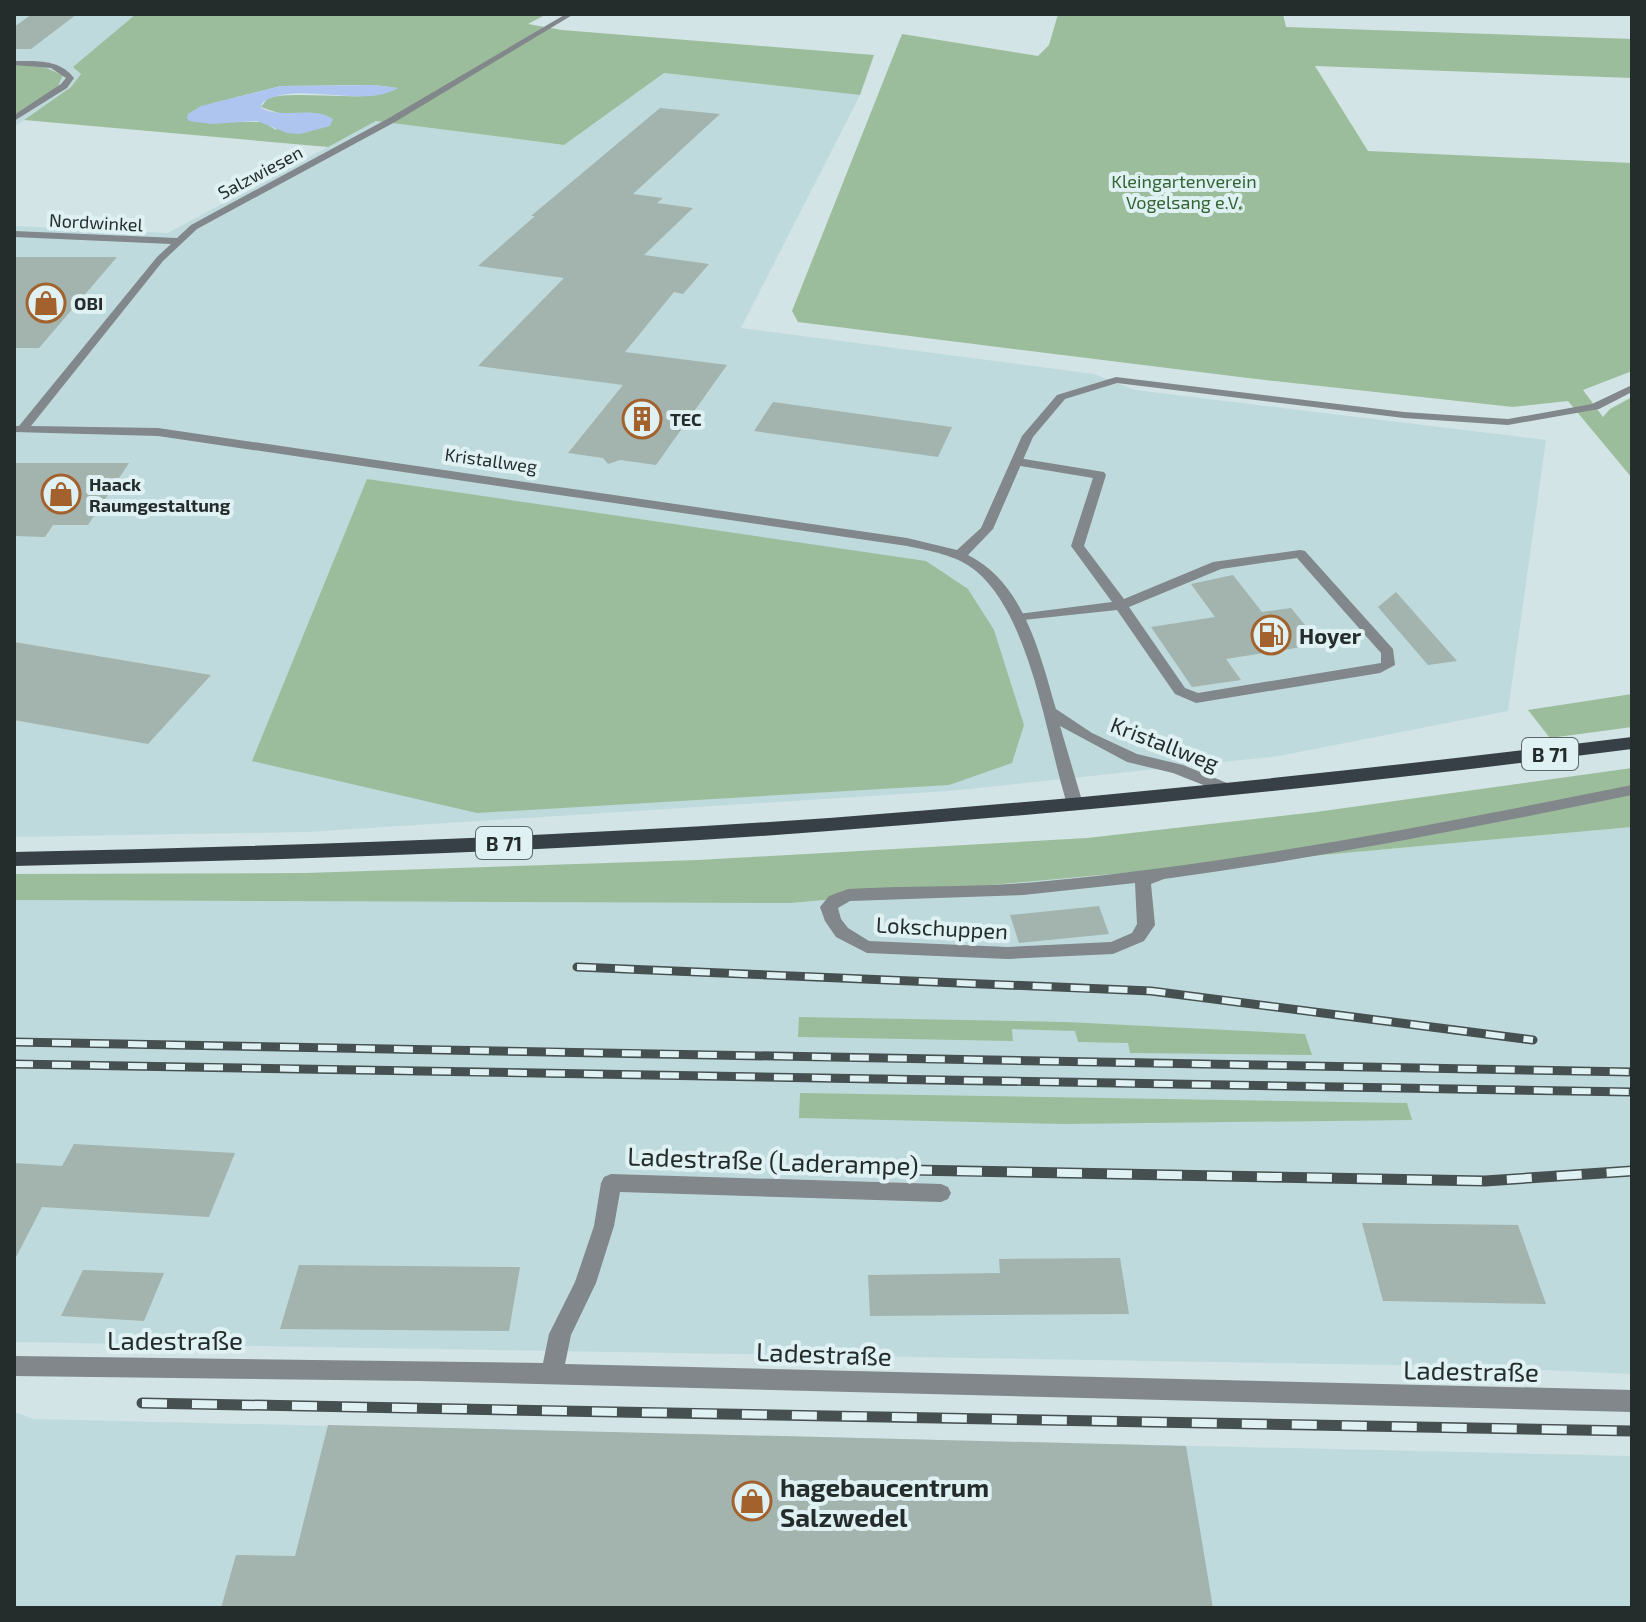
<svg xmlns="http://www.w3.org/2000/svg" width="1646" height="1622" font-family="'Exo 2',sans-serif">
<rect width="100%" height="100%" fill="#d2e4e5"/>
<!-- built -->
<g fill="#bfdadc">
<polygon points="14,14 136,14 74,67 82,74 71,87 14,127"/>
<polygon points="664,73 860,95 741,328 1094,374 1135,390 1546,440 1508,711 1279,756 949,791 307,832 14,837 14,226 168,233 376,121 563,145"/>
<polygon points="1632,827 1632,1374 1453,1366 14,1342 14,900 791,903"/>
<polygon points="14,1412 34,1419 1632,1456 1632,1608 14,1608"/>
</g>
<!-- green -->
<g fill="#9cbd9b" fill-rule="evenodd">
<path d="M136,14H547L528,24L562,30L874,55L860,95L664,73L564,145L376,121L328,147L24,120L71,87L81,74L73,67ZM374,85L397,88C371,105 302,89 268,98L261,107L281,114L276,130L263,122H236L214,103L281,86Z"/>
<polygon points="1058,14 1283,14 1286,27 1632,39 1632,78 1315,66 1368,151 1632,163 1632,371 1583,390 1603,417 1610,409 1632,397 1632,478 1568,401 1513,407 1248,378 798,322 792,311 902,34 1038,56 1049,45"/>
<polygon points="14,64 46,68 63,75 57,88 14,115"/>
<polygon points="367,479 926,561 968,589 994,630 1024,725 1012,763 949,785 477,813 252,761"/>
<polygon points="1632,694 1632,727 1550,738 1528,710"/>
<polygon points="1632,768 1632,827 791,903 14,900 14,874 306,873 698,860 1087,838 1316,812"/>
<polygon points="799,1017 1066,1022 1305,1034 1312,1055 1130,1053 1128,1043 1078,1042 1075,1031 1012,1029 1013,1041 798,1037"/>
<polygon points="800,1093 1407,1103 1412,1120 1064,1124 799,1118"/>
</g>
<!-- water -->
<path fill="#aec6ef" d="M374,85L398,88C363,110 295,79 262,103L261,108C284,120 311,105 333,119L330,126L300,134L287,133L257,121L212,124L189,121L187,118L188,114L201,106L281,86Z"/>
<!-- building -->
<g fill="#a3b3ad">
<polygon points="32,14 77,14 31,49 14,49 14,27"/>
<polygon points="660,108 720,114 633,194 663,198 657,203 693,208 644,255 709,264 683,294 674,292 625,352 727,365 656,465 620,460 608,464 603,458 568,453 623,385 478,366 564,278 478,266 535,216 531,216"/>
<polygon points="14,257 117,257 39,348 14,348"/>
<polygon points="773,402 952,427 938,457 754,431"/>
<polygon points="14,463 129,463 88,525 53,525 45,537 14,536"/>
<polygon points="1233,575 1262,612 1291,608 1321,644 1226,659 1241,680 1192,687 1151,627 1215,617 1191,584"/>
<polygon points="1396,592 1457,661 1428,665 1378,607"/>
<polygon points="14,642 211,675 148,744 14,720"/>
<polygon points="1099,906 1109,934 1019,943 1010,915"/>
<polygon points="74,1144 235,1153 209,1217 42,1207 14,1261 14,1163 62,1166"/>
<polygon points="1362,1223 1518,1225 1546,1304 1383,1301"/>
<polygon points="1120,1258 1129,1314 870,1316 868,1275 1000,1273 999,1259"/>
<polygon points="299,1265 520,1267 509,1331 280,1329"/>
<polygon points="83,1270 164,1273 144,1321 61,1316"/>
<polygon points="328,1425 1186,1446 1213,1608 221,1608 236,1555 295,1556"/>
</g>
<g fill="none" stroke-linecap="round" stroke-linejoin="round">
<!-- lane -->
<g fill="#81878a" fill-rule="evenodd">
<path d="M1018,458L1104,472L1106,475L1084,546L1124,599L1213,562L1300,550L1305,551L1393,649L1395,665L1380,673L1196,703L1175,694L1117,610L1013,621L1011,618L1018,614L1112,602L1071,546L1093,478L1014,465L1012,462ZM1297,558L1381,653V663L1198,693L1185,688L1129,607L1221,569Z"/>
<path d="M1632,785V795C1477,827 1321,858 1164,879L1151,884L1155,925L1144,941L1113,954L1008,959L867,953L836,937L825,921L820,907L829,896L848,889C914,885 981,888 1047,881C1244,862 1439,824 1632,785ZM1135,883L1137,924L1132,933L1111,942L1008,947L869,941L848,928L841,919L838,908L850,901L1023,895Z"/>
<polygon points="611,1174 941,1184 948,1187 951,1193 948,1199 941,1202 620,1192 614,1226 596,1283 571,1335 565,1364 1632,1390 1632,1412 419,1381 14,1376 14,1356 543,1363 549,1334 575,1282 594,1226 601,1183 604,1177"/>
</g>
<!-- street -->
<g fill="#81878a" fill-rule="evenodd">
<path d="M566,14H574L395,122L197,229L163,261L31,426L158,428L907,538L957,550L981,528L1022,436L1057,395L1116,377L1404,412L1508,419L1592,404L1632,385V392L1599,409L1508,425L1404,418L1117,383L1065,399L1033,437L993,529L968,555C1024,583 1040,654 1056,709L1092,733L1137,754L1183,765L1232,785L1234,789L1226,794L1173,773L1127,762L1060,726L1083,804L1075,809L1067,804C1046,737 1031,617 976,571C957,555 930,551 907,546L158,436L14,432V426H19L157,257L171,244L14,237V231L177,238L191,225L389,118Z"/>
<path d="M14,61C36,61 60,59 74,78L67,88L14,121V115L61,84L66,78L51,68L14,65Z"/>
</g>
<!-- primary -->
<path fill="#364046" fill-rule="evenodd" d="M1632,737V749C1365,783 1097,811 829,831C558,852 286,860 14,866V852C286,846 558,837 829,818C1097,798 1365,770 1632,737Z"/>
<!-- rail-far1 casing -->
<g stroke="#475050" stroke-width="9">
<g id="rail-far1">
<polyline points="577,967 1151,991 1533,1040"/>
<polyline points="14,1042 1632,1072"/>
<polyline points="14,1064 1632,1092"/>
</g>
</g>
<!-- rail casing -->
<g stroke="#475050" stroke-width="11">
<g id="rail">
<polyline points="857,1169 1485,1181 1632,1171"/>
<polyline points="142,1403 1632,1431"/>
</g>
</g>
<!-- rail-far1 -->
<use href="#rail-far1" stroke="#dff1f3" stroke-width="6" stroke-dasharray="19" stroke-linecap="butt"/>
<!-- rail -->
<use href="#rail" stroke="#dff1f3" stroke-width="8" stroke-dasharray="25" stroke-linecap="butt"/>
</g>
<!-- icons -->
<defs>
<g id="shop-ring" transform="scale(2)"><circle r="9.5" fill="#dff1f3" stroke="#a3622d" stroke-width="1.5"/><path d="M-5-2.5h2.3a2.7 3.5 0 0 1 5.4 0H5L5.5 6h-11ZM-1.5-2.5h3a1.5 2.3 0 0 0-3 0Z" fill="#a3622d"/></g>
<g id="building-ring" transform="scale(2)"><circle r="9.5" fill="#dff1f3" stroke="#a3622d" stroke-width="1.5"/><path d="M-4-6H4V6H1V3H-1V6H-4ZM-2.5-4.3h1.7v1.8h-1.7ZM.8-4.3h1.7v1.8H.8ZM-2.5-1h1.7V.8h-1.7ZM.8-1h1.7V.8H.8Z" fill="#a3622d"/></g>
<g id="fuel-ring" transform="scale(2)"><circle r="9.5" fill="#dff1f3" stroke="#a3622d" stroke-width="1.5"/><path d="M-5.5-6h7V0h2V4h1.3V-2.5L3-4.5l.8-.8L6-3V5H2.5V1h-1V6h-7ZM-4.2-4.7v3.2H.2V-4.7Z" fill="#a3622d"/></g>
</defs>
<g fill-rule="evenodd">
<use href="#shop-ring" x="46" y="303"/>
<use href="#building-ring" x="642" y="419"/>
<use href="#shop-ring" x="61" y="494"/>
<use href="#fuel-ring" x="1271" y="635"/>
<use href="#shop-ring" x="752" y="1501"/>
</g>
<g text-anchor="middle" dominant-baseline="central" stroke-width="8" stroke-linejoin="round" paint-order="stroke">
<!-- far-street labels -->
<g font-size="18" fill="#252c2c" stroke="#dff1f3">
<text transform="translate(260 172) rotate(-28)">Salzwiesen</text>
<text transform="translate(96 222) rotate(3)">Nordwinkel</text>
<text transform="translate(491 460) rotate(8)">Kristallweg</text>
</g>
<!-- far-park labels -->
<g font-size="18" fill="#326433" stroke="#dff1f3">
<text x="1184" y="181">Kleingartenverein<tspan x="1184" dy="21">Vogelsang e.V.</tspan></text>
</g>
<!-- far-poi labels -->
<g font-size="18" font-weight="bold" fill="#252c2c" stroke="#dff1f3" text-anchor="start">
<text x="74" y="303">OBI</text>
<text x="670" y="419">TEC</text>
<text x="89" y="484">Haack<tspan x="89" dy="21">Raumgestaltung</tspan></text>
</g>
<!-- shield labels -->
<g fill="#dff1f3" stroke="#5d6768" stroke-width="2">
<rect x="1522" y="738" width="56" height="32" rx="6"/>
<rect x="476" y="827" width="56" height="32" rx="6"/>
</g>
<g font-size="20" font-weight="bold" fill="#252c2c">
<text x="1550" y="754">B 71</text>
<text x="504" y="843">B 71</text>
</g>
<!-- poi labels -->
<g font-size="22" font-weight="bold" fill="#252c2c" stroke="#dff1f3" text-anchor="start">
<text x="1299" y="635">Hoyer</text>
</g>
<!-- street labels -->
<g font-size="22" fill="#252c2c" stroke="#dff1f3">
<text transform="translate(1165 743) rotate(21)">Kristallweg</text>
<text transform="translate(942 927) rotate(3)">Lokschuppen</text>
</g>
<!-- near-street labels -->
<g font-size="26" fill="#252c2c" stroke="#dff1f3">
<text transform="translate(773 1160) rotate(2)">Ladestraße (Laderampe)</text>
<text x="175" y="1339">Ladestraße</text>
<text transform="translate(824 1353) rotate(2)">Ladestraße</text>
<text transform="translate(1471 1370) rotate(1)">Ladestraße</text>
</g>
<!-- near-poi labels -->
<g font-size="26" font-weight="bold" fill="#252c2c" stroke="#dff1f3" text-anchor="start">
<text x="780" y="1486">hagebaucentrum<tspan x="780" dy="30">Salzwedel</tspan></text>
</g>
</g>
<!-- border -->
<rect width="1646" height="1622" fill="none" stroke="#252c2c" stroke-width="32"/>
</svg>
